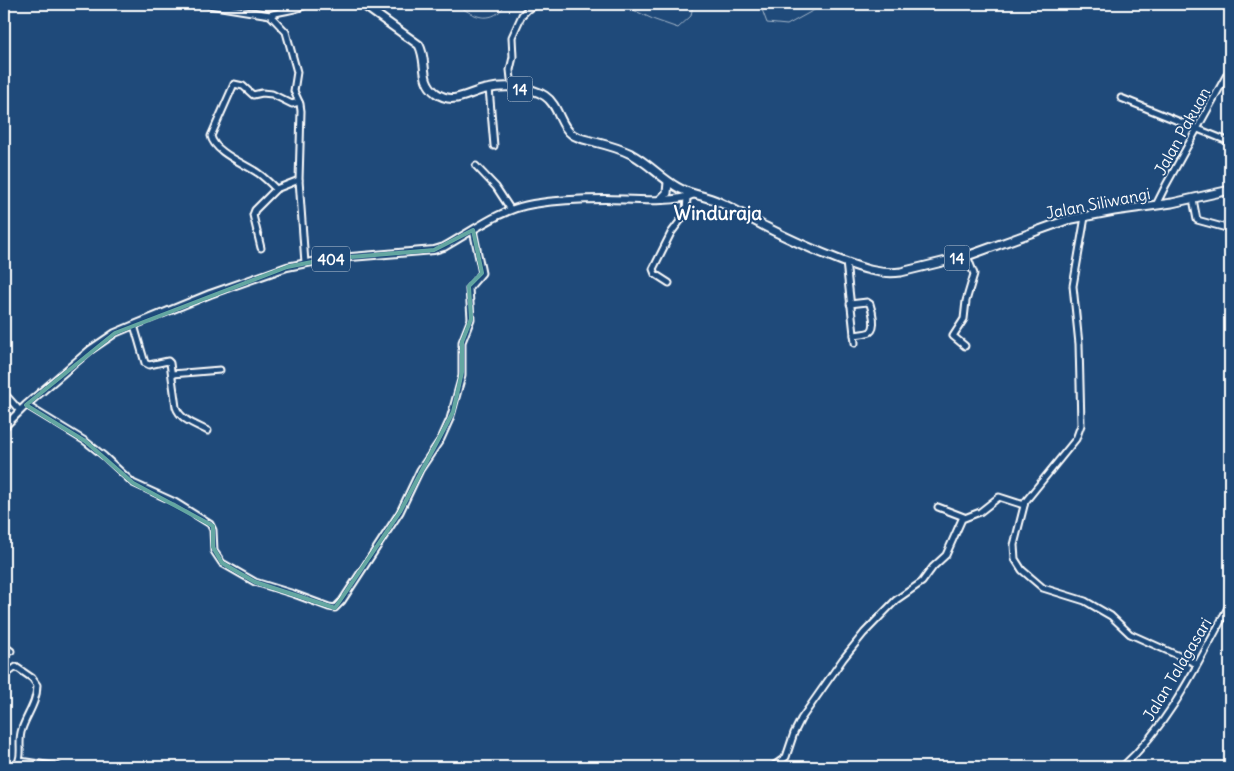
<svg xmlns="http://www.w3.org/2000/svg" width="1234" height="771" font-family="Delius,sans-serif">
<rect width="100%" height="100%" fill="#1f4a7a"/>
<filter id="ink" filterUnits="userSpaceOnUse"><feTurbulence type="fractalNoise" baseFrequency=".02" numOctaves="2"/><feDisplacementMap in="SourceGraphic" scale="10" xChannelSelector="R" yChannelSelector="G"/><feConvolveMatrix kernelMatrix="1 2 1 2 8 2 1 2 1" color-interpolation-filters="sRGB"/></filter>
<g filter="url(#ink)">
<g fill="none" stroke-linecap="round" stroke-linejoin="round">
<!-- stream -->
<g stroke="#a3b5c8" stroke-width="1">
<path d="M457,4C468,13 484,23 498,13C501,11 504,6 506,4"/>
<polyline points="620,4 655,20 678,28 691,16 693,4"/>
<polyline points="760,4 767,23 787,25 816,9 822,4"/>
</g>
<!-- minor casing -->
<g stroke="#fff" stroke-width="9">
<g id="minor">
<polyline points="203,4 270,15"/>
<polyline points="489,88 494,146"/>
<polyline points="512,88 510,70 513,57 512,37 522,15 528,9 538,4"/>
<polyline points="1121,98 1230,142"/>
<polyline points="476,166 496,187 511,210"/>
<path d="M276,189C270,183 264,177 258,173C245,164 214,152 211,136L234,84L243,86L253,95L262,93L272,94L292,104L299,102"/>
<polyline points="1193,199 1197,220 1230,229"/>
<polyline points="1156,205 1166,185 1230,69"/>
<polyline points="1085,217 1073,286 1079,344 1081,425 1076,439 1025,502 1014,545 1015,559 1022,570 1043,588 1085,601 1111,616 1130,634 1197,664"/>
<polyline points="261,248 253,215 255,210 276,189 299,180"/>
<polyline points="846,262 855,343"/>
<path d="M305,263L299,180L301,111L300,104L294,91L297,72L286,32L270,15C281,10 298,11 307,4"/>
<polyline points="669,283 655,274 653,269 671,233 686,213 687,197"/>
<path d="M850,304L867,302L870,304C872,310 877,328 870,332C866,334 859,334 854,335"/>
<path d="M134,325L145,363L149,365L168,361L170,363L176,407C180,420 197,425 208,431"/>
<polyline points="965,346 953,336 964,319 966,301 974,274 967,256"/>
<polyline points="172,374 220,370"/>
<polyline points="4,393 20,411"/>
<polyline points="26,405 85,441 104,456 133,483 175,502 210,524 213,530 214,551 222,563 255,582 294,594 329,607 335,608 342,601 400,512 420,470 441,439 450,419 462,376 462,342 471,319 469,288 482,273 473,230"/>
<polyline points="938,507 964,517"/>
<polyline points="4,646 11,651"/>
<path d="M4,676L16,667L32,678L37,685C37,703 27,714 22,729C17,742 24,754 16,767"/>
<polyline points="20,761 59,767"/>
<polyline points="772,767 786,757 794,733 801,719 843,659 864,633 896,600 922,582 933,567 946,555 962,519 980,512 999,497 1024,505"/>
<path d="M1122,767C1171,723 1199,661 1230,604"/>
</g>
</g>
<!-- major casing -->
<g stroke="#fff" stroke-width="10">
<path id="major" d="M4,427L26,405L90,350L115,333L134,325L210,294L287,267L327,259L434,250L444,247C473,231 500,209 533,204C557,200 583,199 606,199C628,199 675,204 694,194"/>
</g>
<!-- highway casing -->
<g stroke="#fff" stroke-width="11">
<g id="highway">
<path d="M362,4L419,45C428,62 419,80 436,93C454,106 468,92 486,89C504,85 530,86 545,96C559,105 559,126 573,135C580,139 588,140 595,142C607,145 619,148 631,154C648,163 660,177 677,187C690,195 705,195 719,202C735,209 750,219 766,227C791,240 816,251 842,261C861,268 880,275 901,272L967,256L1067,220L1114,211L1172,203L1230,190"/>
<polyline points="661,199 667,193 668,182"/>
</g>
</g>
<!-- minor -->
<use href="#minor" stroke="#1f4a7a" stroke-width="5"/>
<!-- major -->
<use href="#major" stroke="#1f4a7a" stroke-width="6"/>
<!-- highway -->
<use href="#highway" stroke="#1f4a7a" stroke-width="7"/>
</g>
</g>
<!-- marked area -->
<path fill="none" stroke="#63a6a1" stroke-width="4" stroke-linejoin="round" d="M473,230L482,273L469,286L471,319L462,342V372L453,412L400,512L335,608L255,582L222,563L213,547V526L133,483L85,441L26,405L115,333L287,267L327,259L434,250Z"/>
<g text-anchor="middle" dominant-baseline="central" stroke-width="4" stroke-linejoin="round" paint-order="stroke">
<!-- shield labels -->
<g fill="#1f4a7a" stroke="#bcc9d7" stroke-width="1">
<rect x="507.5" y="76.5" width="25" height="25" rx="4"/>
<rect x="944.5" y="245.5" width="25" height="25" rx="4"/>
<rect x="312" y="246.5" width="38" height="25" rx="4"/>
</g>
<g font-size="15" font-weight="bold" fill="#fff">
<text x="520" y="89">14</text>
<text x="957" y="258">14</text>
<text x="331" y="259">404</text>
</g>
<!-- street labels -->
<g font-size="16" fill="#fff" stroke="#1f4a7a">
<text transform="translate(1182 131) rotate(-61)">Jalan Pakuan</text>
<text transform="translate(1098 203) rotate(-11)">Jalan Siliwangi</text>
<text transform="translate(1177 669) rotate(-59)">Jalan Talagasari</text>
</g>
<!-- quarter labels -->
<g font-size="19" font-weight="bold" fill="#fff" stroke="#1f4a7a">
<text x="718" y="213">Winduraja</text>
</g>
</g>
<!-- margin -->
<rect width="1234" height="771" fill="none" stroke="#1f4a7a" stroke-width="20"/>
<rect x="10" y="10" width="1214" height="751" fill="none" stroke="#fff" stroke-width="2" filter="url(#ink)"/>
</svg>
